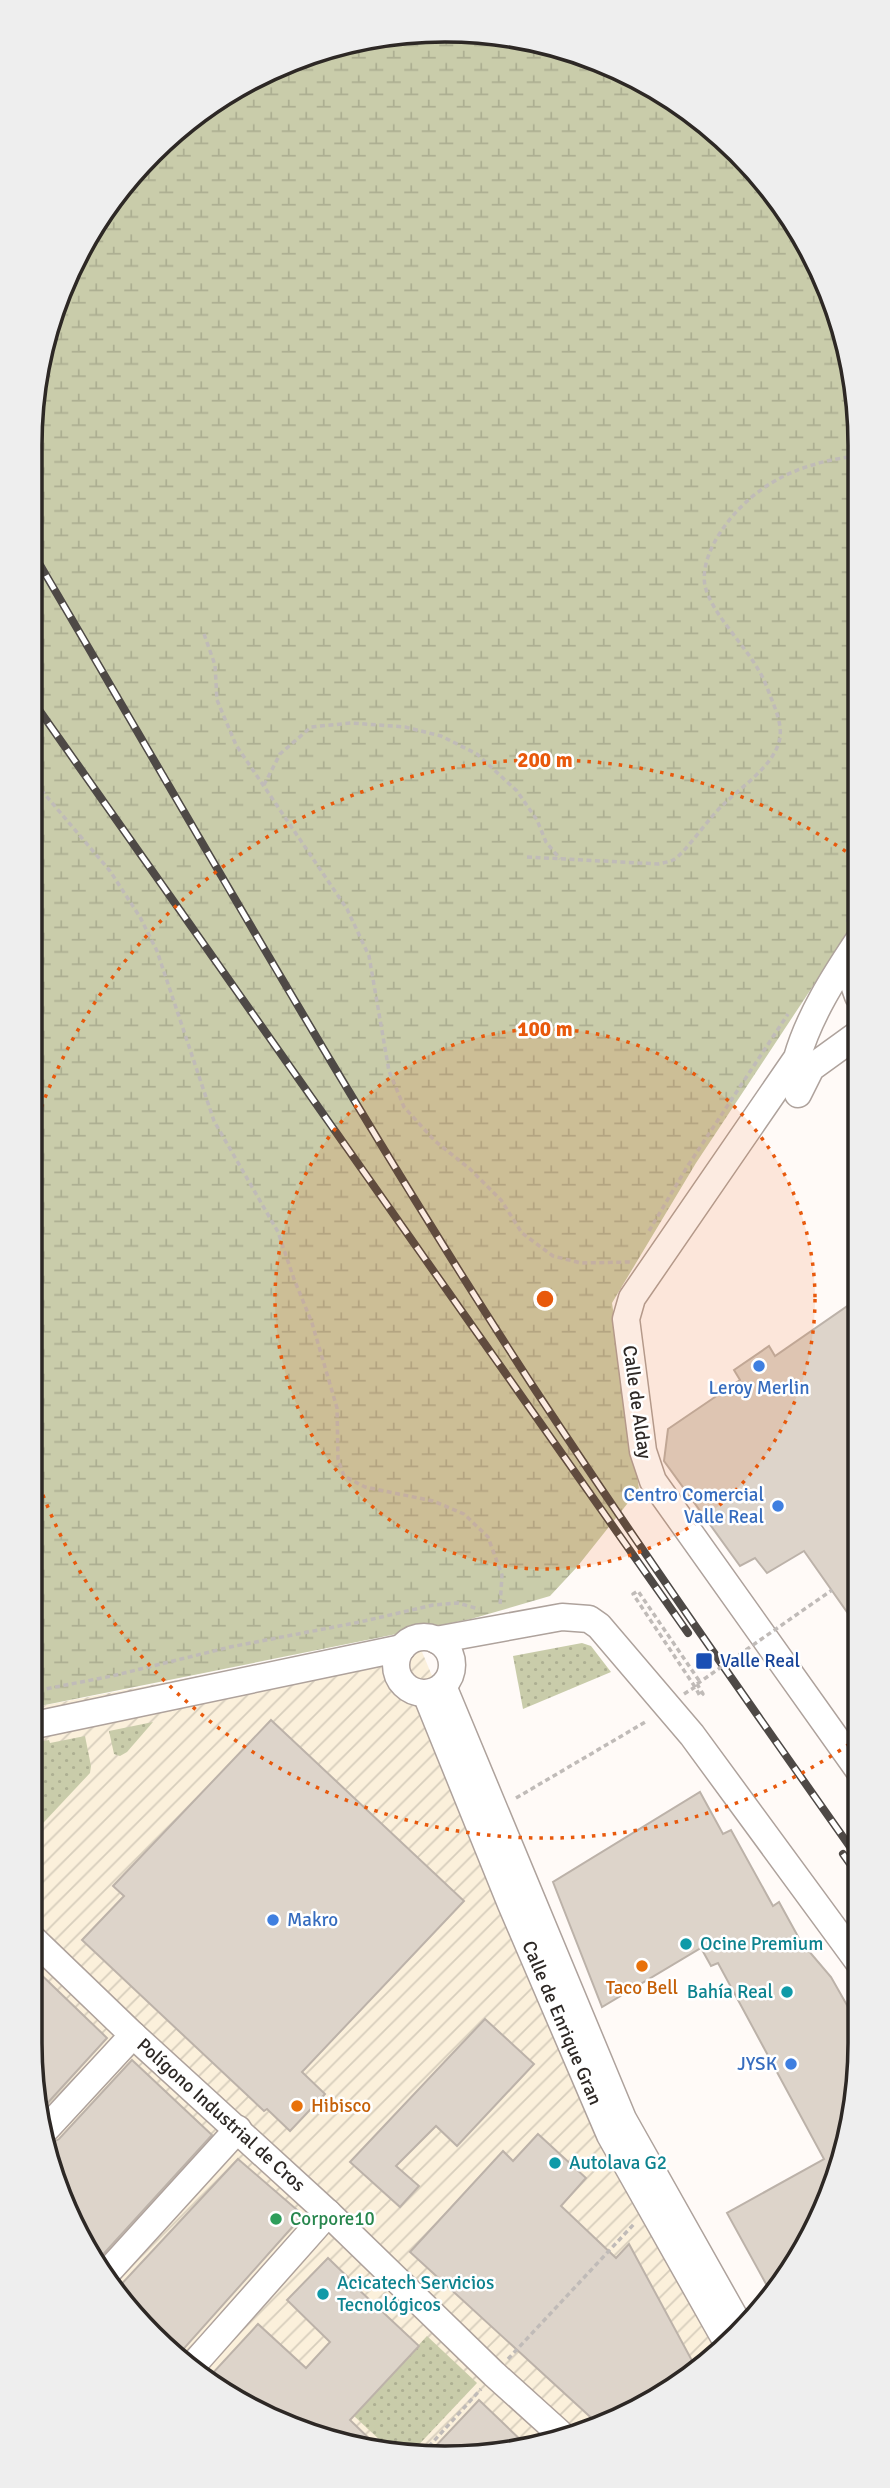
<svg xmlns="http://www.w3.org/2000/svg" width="890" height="2488" font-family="Signika,sans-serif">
<defs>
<pattern id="industrial-furrows" width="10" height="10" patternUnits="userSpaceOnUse" patternTransform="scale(1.75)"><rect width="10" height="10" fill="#fbf0db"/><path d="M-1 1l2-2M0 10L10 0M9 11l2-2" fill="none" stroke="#d7cebc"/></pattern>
<pattern id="grass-dots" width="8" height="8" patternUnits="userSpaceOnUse" patternTransform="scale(1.75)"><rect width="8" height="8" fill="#c9ccaa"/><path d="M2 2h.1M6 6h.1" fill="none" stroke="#adaf92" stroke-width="1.8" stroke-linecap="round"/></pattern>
<pattern id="wetland-marsh" width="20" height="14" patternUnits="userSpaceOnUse" patternTransform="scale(1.75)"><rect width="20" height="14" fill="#c9ccaa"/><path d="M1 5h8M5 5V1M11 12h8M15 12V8" fill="none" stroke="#adaf92"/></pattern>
</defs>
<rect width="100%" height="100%" fill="#fffaf7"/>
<!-- industrial -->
<polygon fill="url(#industrial-furrows)" points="415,1635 566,1997 742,2322 676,2388 552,2444 391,2455 261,2415 133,2317 61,2202 30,2043 30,1708"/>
<!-- grass -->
<g fill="url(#grass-dots)">
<polygon points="582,1643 591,1646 611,1672 523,1709 513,1656"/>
<polygon points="153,1722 127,1752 120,1756 114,1754 109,1731"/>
<polygon points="85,1736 91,1766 90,1773 30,1837 30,1744 49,1740 50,1743"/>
<polygon points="427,2336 477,2383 410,2454 395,2454 354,2416"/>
</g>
<!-- wetland -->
<polygon fill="url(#wetland-marsh)" points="390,33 552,44 653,86 757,171 818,262 857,390 858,918 696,1163 612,1303 639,1489 577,1567 550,1596 471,1619 30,1708 30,445 44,338 115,193 237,86"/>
<!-- building -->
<g fill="#ddd4ca" stroke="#bcb2a9" stroke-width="2">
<polygon points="859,1298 859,1629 804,1551 767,1573 755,1558 740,1566 664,1461 668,1429 740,1380 734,1370 769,1346 775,1356"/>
<polygon points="271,1720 464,1901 302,2072 325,2094 290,2131 267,2109 264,2111 82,1940 124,1896 113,1886"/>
<polygon points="700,1792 723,1834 731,1830 773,1906 779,1902 806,1951 808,1950 831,1977 860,2028 860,2043 846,2150 790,2274 771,2293 727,2213 824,2159 718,1963 711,1966 701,1948 602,2007 553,1882"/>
<polygon points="30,1964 107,2038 43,2108 30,2043"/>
<polygon points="485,2019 534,2064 457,2146 436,2126 396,2166 419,2186 400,2207 350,2162"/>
<polygon points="132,2060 212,2135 98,2260 61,2202 50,2144 59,2139"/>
<polygon points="538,2134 586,2178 561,2206 616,2258 629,2244 696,2368 676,2388 598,2424 410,2252 503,2151 513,2161"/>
<polygon points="238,2159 303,2215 180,2353 133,2317 116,2290"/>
<polygon points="328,2258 358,2287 357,2288 419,2346 350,2420 383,2452 261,2415 210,2376 258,2324 306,2368 330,2342 287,2300"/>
<polygon points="479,2400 527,2446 430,2452"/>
</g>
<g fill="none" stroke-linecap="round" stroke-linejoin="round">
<!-- minor casing -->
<g stroke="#aea29c" stroke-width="29">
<g id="minor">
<path d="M858,941C834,977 809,1016 797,1058L632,1298L626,1319L643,1451L653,1481L860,1772"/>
<polyline points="858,959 853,982 858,996"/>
<polyline points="798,1094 811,1068 858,1034"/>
<circle cx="424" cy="1665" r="28"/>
<polyline points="436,1640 562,1617 589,1619 599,1626 692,1735 860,1964"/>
<polyline points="443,1686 623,2119 739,2325"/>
<polyline points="426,1694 511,1904 610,2135 725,2339"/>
<polyline points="30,1726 402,1648"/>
<polyline points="30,1936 133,2035 328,2213 494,2374 565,2438"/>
<polyline points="47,2128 133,2035"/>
<polyline points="106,2274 238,2129"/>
<polyline points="194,2364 328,2213"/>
</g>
</g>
<!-- path -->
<g stroke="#c0bbb8" stroke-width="3.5" stroke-dasharray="5 3.5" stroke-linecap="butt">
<polyline points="204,634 215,665 217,700 236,745 347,909 369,956 389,1071 404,1107 435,1141 470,1169 501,1200 522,1233 553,1256 581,1263 631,1262"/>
<polyline points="30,777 110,871 140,917 157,951 214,1121 278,1232 294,1279 312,1323 337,1408 338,1459 344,1476 365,1487 433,1501 464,1514 488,1537 502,1575 500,1606"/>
<polyline points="264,785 280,754 311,727 351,723 405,727 441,736 477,754 517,791 537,820 546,842 560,859"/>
<path d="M527,857L658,864C663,863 668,862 673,860C684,855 710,816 723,805C741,787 772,767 779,742C783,728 777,713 772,700C768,691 765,680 759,671C745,645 712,614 705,586C700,559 721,528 738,510C770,476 812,461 857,456"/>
<polyline points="847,922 858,905"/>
<polyline points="649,1231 687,1167 788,1014"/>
<polyline points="695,1687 633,1594 638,1591 700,1682"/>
<polyline points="30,1692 112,1676 230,1647 360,1622 433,1605 458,1603 479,1609"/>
<polyline points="684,1694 695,1687 700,1696 703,1694 697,1684"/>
<polyline points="849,1791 860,1807"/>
<polyline points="516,1798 647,1721"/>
<polyline points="508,2359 634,2224"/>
<polyline points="423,2453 481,2389"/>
</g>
<!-- minor -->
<use href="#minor" stroke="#fff" stroke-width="26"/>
<!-- rail casing -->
<g stroke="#4e4946" stroke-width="8">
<g id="rail">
<path d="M30,548C196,830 357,1117 536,1391C641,1550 750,1705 860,1861"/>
<polyline points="30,697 688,1633"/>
<polyline points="843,1854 860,1878"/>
</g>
</g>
<!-- rail -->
<use href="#rail" stroke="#fff" stroke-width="5" stroke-dasharray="16" stroke-linecap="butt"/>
<!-- path-bridge -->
<polyline stroke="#c0bbb8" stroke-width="3.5" stroke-dasharray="5 3.5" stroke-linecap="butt" points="697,1684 832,1590"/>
</g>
<!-- distance rings -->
<circle cx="545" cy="1299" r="270" fill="#e8590c" fill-opacity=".12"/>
<g fill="none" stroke="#e8590c" stroke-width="3.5" stroke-dasharray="3.5 7">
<circle cx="545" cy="1299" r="270"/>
<path d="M858 1738A539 539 0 0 1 31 1461M31 1137A539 539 0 0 1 854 857"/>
</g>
<!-- markers -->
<g fill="#3f7fe0" stroke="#fff" stroke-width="2.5">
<circle cx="759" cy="1366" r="7"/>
<circle cx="778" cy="1506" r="7"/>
<circle cx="273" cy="1920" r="7"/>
<circle cx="791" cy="2064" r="7"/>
</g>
<rect fill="#1a4fb4" stroke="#fff" stroke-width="2.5" x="695" y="1652" width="18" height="18" rx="3.5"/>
<g fill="#0f9aa8" stroke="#fff" stroke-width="2.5">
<circle cx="686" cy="1944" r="7"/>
<circle cx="787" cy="1992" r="7"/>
<circle cx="555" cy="2163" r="7"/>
<circle cx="323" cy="2294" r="7"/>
</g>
<g fill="#e8710a" stroke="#fff" stroke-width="2.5">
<circle cx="642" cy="1966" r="7"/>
<circle cx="297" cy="2106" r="7"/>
</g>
<circle fill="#2e9e5b" stroke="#fff" stroke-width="2.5" cx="276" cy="2219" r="7"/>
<g text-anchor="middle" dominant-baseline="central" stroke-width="5" stroke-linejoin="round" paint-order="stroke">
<!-- shop labels -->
<g font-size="19" fill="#366cbe" stroke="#fff" text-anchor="end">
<text x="759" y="1388" text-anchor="middle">Leroy Merlin</text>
<text x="764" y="1495">Centro Comercial<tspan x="764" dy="22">Valle Real</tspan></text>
<text x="287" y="1920" text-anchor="start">Makro</text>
<text x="777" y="2064">JYSK</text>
</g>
<!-- street labels -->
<g font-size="19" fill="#2d2825" stroke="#fff">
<text transform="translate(637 1402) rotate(82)">Calle de Alday</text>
<text transform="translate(562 2023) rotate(67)">Calle de Enrique Gran</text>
<text transform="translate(221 2115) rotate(42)">Polígono Industrial de Cros</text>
</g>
<!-- transit labels -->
<g font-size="19" fill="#164399" stroke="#fff" text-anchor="start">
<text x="720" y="1661">Valle Real</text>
</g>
<!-- culture labels -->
<g font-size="19" fill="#0d838f" stroke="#fff" text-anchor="start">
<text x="700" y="1944">Ocine Premium</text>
<text x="773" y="1992" text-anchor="end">Bahía Real</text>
<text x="569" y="2163">Autolava G2</text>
<text x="337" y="2283">Acicatech Servicios<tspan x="337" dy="22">Tecnológicos</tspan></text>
</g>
<!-- food labels -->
<g font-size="19" fill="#c56008" stroke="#fff">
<text x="642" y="1988">Taco Bell</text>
<text x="311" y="2106" text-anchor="start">Hibisco</text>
</g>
<!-- leisure labels -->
<g font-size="19" fill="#27864d" stroke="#fff" text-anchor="start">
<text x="290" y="2219">Corpore10</text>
</g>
</g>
<!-- crop -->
<path d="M0 0H890V2488H0ZM445 42H445A403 403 0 0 1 848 445V2043A403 403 0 0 1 445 2446H445A403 403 0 0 1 42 2043V445A403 403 0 0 1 445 42Z" fill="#eee" fill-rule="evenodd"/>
<path fill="none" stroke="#2d2825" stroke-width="3.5" d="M445 42H445A403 403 0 0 1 848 445V2043A403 403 0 0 1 445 2446H445A403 403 0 0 1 42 2043V445A403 403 0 0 1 445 42Z"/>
<circle cx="545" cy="1299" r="10" fill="#e8590c" stroke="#fff" stroke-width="3.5"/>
<g font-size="21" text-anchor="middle" font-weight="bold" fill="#e8590c" stroke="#fff" stroke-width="5" stroke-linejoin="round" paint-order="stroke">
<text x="545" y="767">200 m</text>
<text x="545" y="1036">100 m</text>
</g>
</svg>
